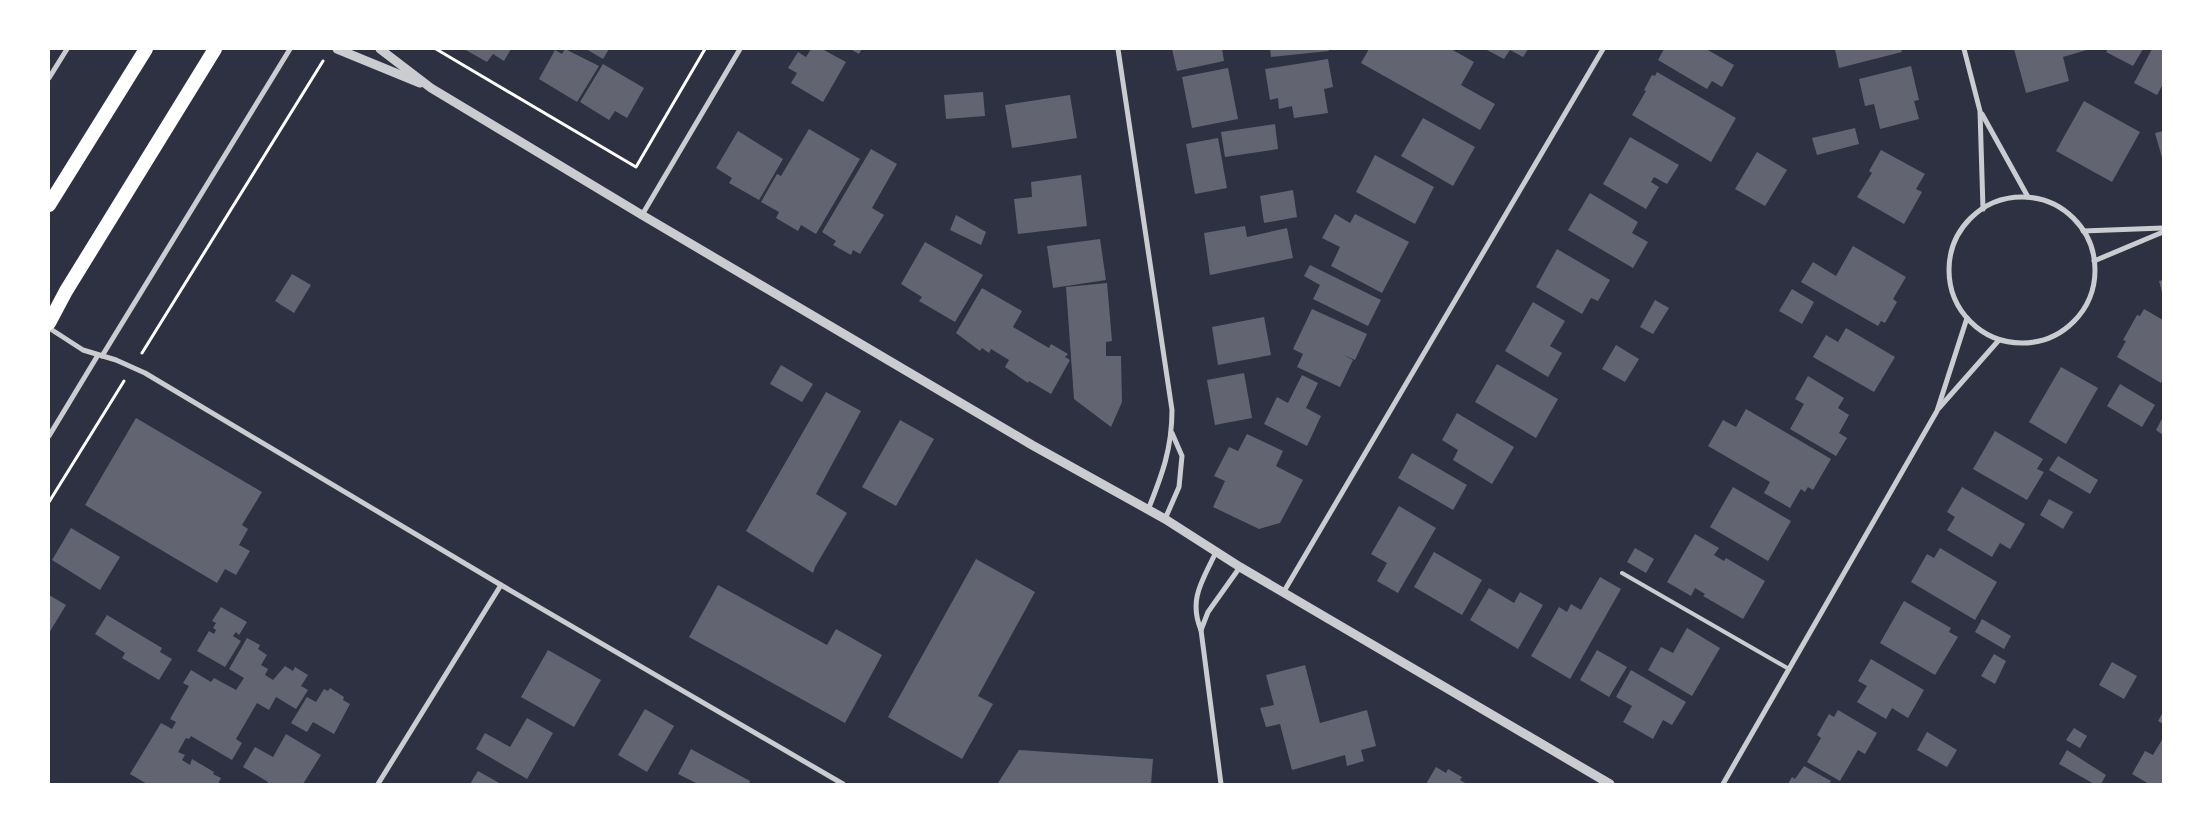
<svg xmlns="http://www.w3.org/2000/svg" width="2212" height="833" font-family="'Libre Baskerville',serif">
<rect width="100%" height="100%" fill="#2d3142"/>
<!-- building -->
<g fill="#626471">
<polygon points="464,49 511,49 504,61 493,54 487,62"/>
<polygon points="565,49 599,66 577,102 539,79 555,50 562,54"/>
<polygon points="586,49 609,49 603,59"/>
<polygon points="811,49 822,49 846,62 823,102 791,83 797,73 788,68 798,52 806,57"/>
<polygon points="850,49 862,49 859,54"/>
<polygon points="1172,49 1222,49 1224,61 1177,71"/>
<polygon points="1270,49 1329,49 1329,51 1271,57"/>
<polygon points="1369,49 1451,49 1474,62 1461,85 1495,104 1480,130 1361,63"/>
<polygon points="1485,49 1528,49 1523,57 1510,50 1504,59"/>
<polygon points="1664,49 1706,49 1734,65 1722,87 1712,81 1707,89 1658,60"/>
<polygon points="1835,49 1901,49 1902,52 1839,68"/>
<polygon points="2014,49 2090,49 2063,57 2069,81 2026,93"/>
<polygon points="2108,49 2143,49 2133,66 2106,52"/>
<polygon points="2152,49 2163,49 2163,84 2157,95 2134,83"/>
<polygon points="1328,59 1333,87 1324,89 1328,113 1294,118 1292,106 1279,109 1278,98 1270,100 1265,69"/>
<polygon points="603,64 644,88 627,118 615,111 609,120 580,102"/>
<polygon points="1911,66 1919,100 1914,101 1919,119 1880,129 1874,104 1865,106 1859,79"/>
<polygon points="1228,68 1238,119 1192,128 1182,77"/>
<polygon points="1657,72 1736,118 1711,162 1632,115 1646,91 1644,90 1652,75 1655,76"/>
<polygon points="983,92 985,116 946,119 944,95"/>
<polygon points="1070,95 1077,138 1012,148 1005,105"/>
<polygon points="2084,101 2140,132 2112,182 2056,151"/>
<polygon points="1423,118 1475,147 1453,186 1401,156"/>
<polygon points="1275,124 1278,149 1225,157 1221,132"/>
<polygon points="1855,128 1859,144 1817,155 1812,138"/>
<polygon points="809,129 860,159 816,234 801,225 798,231 776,218 779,212 761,202 777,174 781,176"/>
<polygon points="738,131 783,159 759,200 729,183 732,178 716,168"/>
<polygon points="2163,131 2163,161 2155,133"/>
<polygon points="1630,137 1679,165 1667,184 1654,177 1651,182 1659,187 1646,209 1603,184"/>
<polygon points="1218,138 1227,188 1195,194 1186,144"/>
<polygon points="871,149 897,164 872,208 884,215 860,254 853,250 851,255 833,245 836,241 822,232"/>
<polygon points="1881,150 1925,174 1916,189 1922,192 1904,224 1857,197 1872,173 1869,171"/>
<polygon points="1757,152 1787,170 1765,206 1735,189"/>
<polygon points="1375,155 1434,187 1415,224 1356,192"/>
<polygon points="1081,175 1087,226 1018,234 1014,199 1032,197 1031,182"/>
<polygon points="1293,190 1297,217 1264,223 1260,196"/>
<polygon points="1590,193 1638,222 1632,233 1648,242 1633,268 1568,230"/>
<polygon points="1335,214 1350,223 1355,214 1409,242 1382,293 1331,266 1340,247 1322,238"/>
<polygon points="956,215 986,232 981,245 950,230"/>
<polygon points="1245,226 1247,237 1287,228 1293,258 1210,275 1204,233"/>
<polygon points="1100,239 1106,280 1053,288 1047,246"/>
<polygon points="925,242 983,275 955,322 919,301 922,297 901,284"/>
<polygon points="1853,246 1906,277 1893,299 1897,302 1885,323 1881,321 1878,326 1801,282 1813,262 1836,276"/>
<polygon points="1557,249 1610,280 1598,301 1591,298 1582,314 1536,287"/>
<polygon points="1310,265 1381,300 1368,326 1313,299 1320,285 1304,276"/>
<polygon points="292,274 311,285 294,313 275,301"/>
<polygon points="2163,280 2163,296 2159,281"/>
<polygon points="1107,283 1112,341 1106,342 1106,356 1121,356 1122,402 1111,427 1074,399 1066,287"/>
<polygon points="982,288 1022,311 1013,327 1049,348 1051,344 1068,354 1065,357 1070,360 1051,394 1029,381 1028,383 1005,367 1009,360 991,349 989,353 982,348 980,351 956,333"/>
<polygon points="1792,289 1814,302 1802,324 1779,311"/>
<polygon points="1655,300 1669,308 1653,334 1640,327"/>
<polygon points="1533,302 1565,321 1550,346 1562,353 1548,377 1505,351"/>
<polygon points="1312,309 1367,334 1355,360 1343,355 1353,360 1340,387 1297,367 1303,354 1293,349"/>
<polygon points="2144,309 2163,320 2163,379 2161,383 2117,357 2126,341 2123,340 2137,315 2140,316"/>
<polygon points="1264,317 1271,355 1218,365 1212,327"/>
<polygon points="1846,328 1895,357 1874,392 1813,357 1826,335 1838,342"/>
<polygon points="1616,345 1639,359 1625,382 1602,369"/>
<polygon points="1497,364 1558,399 1536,438 1475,402"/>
<polygon points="781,365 813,384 802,402 770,384"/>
<polygon points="2061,367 2098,388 2066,444 2029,422"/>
<polygon points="1244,373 1252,418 1215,425 1207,380"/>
<polygon points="1302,375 1318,383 1306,408 1321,416 1307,446 1264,424 1277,397 1288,403"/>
<polygon points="1808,376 1844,398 1838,408 1849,415 1839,433 1847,438 1836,456 1790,429 1804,404 1795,399"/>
<polygon points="2120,384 2155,405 2142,427 2107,406"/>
<polygon points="826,392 861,411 816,494 847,513 815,567 813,573 746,531"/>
<polygon points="1746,409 1831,459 1813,490 1808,487 1805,492 1801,489 1790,508 1764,493 1770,482 1708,446 1723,420 1736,427"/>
<polygon points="1457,413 1514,447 1492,484 1453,460 1458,450 1442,440"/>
<polygon points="2163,417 2163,435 2156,430"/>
<polygon points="136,418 262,492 242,525 248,529 239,545 250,551 236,575 225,569 217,583 85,505"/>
<polygon points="900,420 934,439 896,506 862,487"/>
<polygon points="1995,431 2043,459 2037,469 2044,472 2027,500 1973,469"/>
<polygon points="1247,434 1283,451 1276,466 1303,480 1280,523 1259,529 1213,507 1225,481 1214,476 1229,447 1238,451"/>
<polygon points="1412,453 1467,485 1453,510 1398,478"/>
<polygon points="2058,456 2098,480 2090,494 2049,470"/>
<polygon points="1733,487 1791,521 1768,561 1710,527"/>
<polygon points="1962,487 2025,524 2010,549 2000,543 1992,557 1947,530 1955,517 1947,512"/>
<polygon points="2049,499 2073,512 2063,529 2040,515"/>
<polygon points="1399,506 1436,528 1398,593 1377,581 1387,563 1371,554"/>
<polygon points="71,528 120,557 100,590 52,560"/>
<polygon points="1695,534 1719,548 1714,555 1724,561 1726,558 1765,581 1743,619 1703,596 1705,594 1695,588 1691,596 1667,582"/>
<polygon points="1635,548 1654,559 1646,573 1627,562"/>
<polygon points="1940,548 1997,582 1975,620 1911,582 1927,554 1934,558"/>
<polygon points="1434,552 1482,580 1462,615 1414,587"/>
<polygon points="976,559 1035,592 978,696 993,704 962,759 888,717"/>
<polygon points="1600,577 1621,589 1570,679 1531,656 1559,607 1567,612 1571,604 1581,610"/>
<polygon points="718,585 827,645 836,629 882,655 845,723 689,637"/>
<polygon points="1489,588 1514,603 1520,592 1543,605 1518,649 1470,620"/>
<polygon points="49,595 66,605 49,633"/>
<polygon points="1904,601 1951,628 1949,632 1958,637 1935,675 1880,643"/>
<polygon points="221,607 247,622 239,635 236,632 233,636 241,641 225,667 197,651 209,631 214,634 216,630 213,628 216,623 212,621"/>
<polygon points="107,615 162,648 160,652 172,659 159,680 122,658 125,653 95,634"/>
<polygon points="1982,619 2011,636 2004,649 1975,632"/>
<polygon points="1687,628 1720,648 1692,696 1648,670 1661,647 1673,653"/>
<polygon points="247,638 260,645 258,649 267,655 261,665 268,669 265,675 273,680 285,666 293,671 295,667 308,675 301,686 308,690 296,709 276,697 269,710 257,703 236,739 242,743 232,760 191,736 189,739 186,738 178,752 185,755 182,760 190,765 192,759 214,772 213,774 221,778 218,784 147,784 130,774 161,723 172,729 176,722 170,719 189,686 183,683 191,670 211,682 214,678 236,690 244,678 229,669"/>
<polygon points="548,650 601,680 574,727 521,697"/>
<polygon points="1597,650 1627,667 1609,697 1580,680"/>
<polygon points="1994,654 2006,661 1995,684 1981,676"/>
<polygon points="1871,659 1924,690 1908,718 1892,708 1886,719 1857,702 1867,686 1858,681"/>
<polygon points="2112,662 2137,676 2124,699 2099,685"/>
<polygon points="1305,665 1320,723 1367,710 1376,746 1361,750 1364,761 1347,766 1345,755 1292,770 1280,724 1266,727 1260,708 1274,705 1266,675"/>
<polygon points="1631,670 1686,702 1672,725 1663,720 1653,739 1623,722 1632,706 1616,697"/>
<polygon points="330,688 344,697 343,700 350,704 334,734 313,722 307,732 291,723 307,697 316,702 324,689 328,691"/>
<polygon points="645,709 674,726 647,772 618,755"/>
<polygon points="1838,710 1877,733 1865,754 1858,750 1840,781 1807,762 1821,738 1817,735 1829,714 1834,717"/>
<polygon points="2163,712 2163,724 2158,721"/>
<polygon points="527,718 553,733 527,779 476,749 485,733 510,747"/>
<polygon points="2074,728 2087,736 2080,748 2066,740"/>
<polygon points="1927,732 1957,750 1947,767 1917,750"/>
<polygon points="286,734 321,755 303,784 267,784 268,782 243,767 255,747 273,757"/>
<polygon points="2163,738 2163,784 2149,784 2132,774 2145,751 2153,755"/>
<polygon points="691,749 750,781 749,784 698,784 678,774"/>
<polygon points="1019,750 1153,759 1151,784 1001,784 998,783"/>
<polygon points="2067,750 2106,775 2101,784 2094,784 2059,764"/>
<polygon points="1804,766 1831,781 1829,784 1788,784 1792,777 1795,779"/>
<polygon points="1436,767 1446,773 1448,769 1462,777 1460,780 1467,784 1426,784"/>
<polygon points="478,771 501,784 470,784"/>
</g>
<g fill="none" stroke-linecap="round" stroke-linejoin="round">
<!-- path -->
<g stroke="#fff" stroke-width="3">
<polyline points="436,49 636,167 705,49"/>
<polyline points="142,353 323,61"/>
<polyline points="49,502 124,381"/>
</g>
<!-- service -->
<polyline stroke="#caccd0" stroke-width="4" points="1622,573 1789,669"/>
<!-- minor -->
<g stroke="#caccd0" stroke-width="5">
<path d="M1118,49L1172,410C1172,449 1162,475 1148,510"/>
<polyline points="1964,49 1980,111 1983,209"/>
<polyline points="49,78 67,49"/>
<polyline points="1982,114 2028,197"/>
<circle cx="2022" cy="270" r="73"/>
<polyline points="642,215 740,49"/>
<polyline points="2083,231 2163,228"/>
<polyline points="2094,261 2163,232"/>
<polyline points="49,328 83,350 116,360 145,373 501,585 843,784"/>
<polyline points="102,356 290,49"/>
<polyline points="1939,408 1999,340"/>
<polyline points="49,436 98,355"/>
<polyline points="1165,519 1179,487 1182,456 1172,433"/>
<path d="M1216,552C1203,580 1188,599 1201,630L1221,784"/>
<polyline points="1283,593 1603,49"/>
<polyline points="1201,630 1208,612 1240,567"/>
<polyline points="378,784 501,585"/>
<polyline points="1723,784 1937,411 1967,318"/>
</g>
<!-- tertiary -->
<g stroke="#caccd0" stroke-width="9">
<polyline points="337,49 420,83"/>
<polyline points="380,49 431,88 642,215 1032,445 1165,519 1240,567 1610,784"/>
</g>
<!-- trunk -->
<g stroke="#fff" stroke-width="14">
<polyline points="49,205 146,49"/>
<polyline points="49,323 66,291 215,49"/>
</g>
</g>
<!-- border -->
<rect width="2212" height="833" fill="none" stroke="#ffffff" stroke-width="100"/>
</svg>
